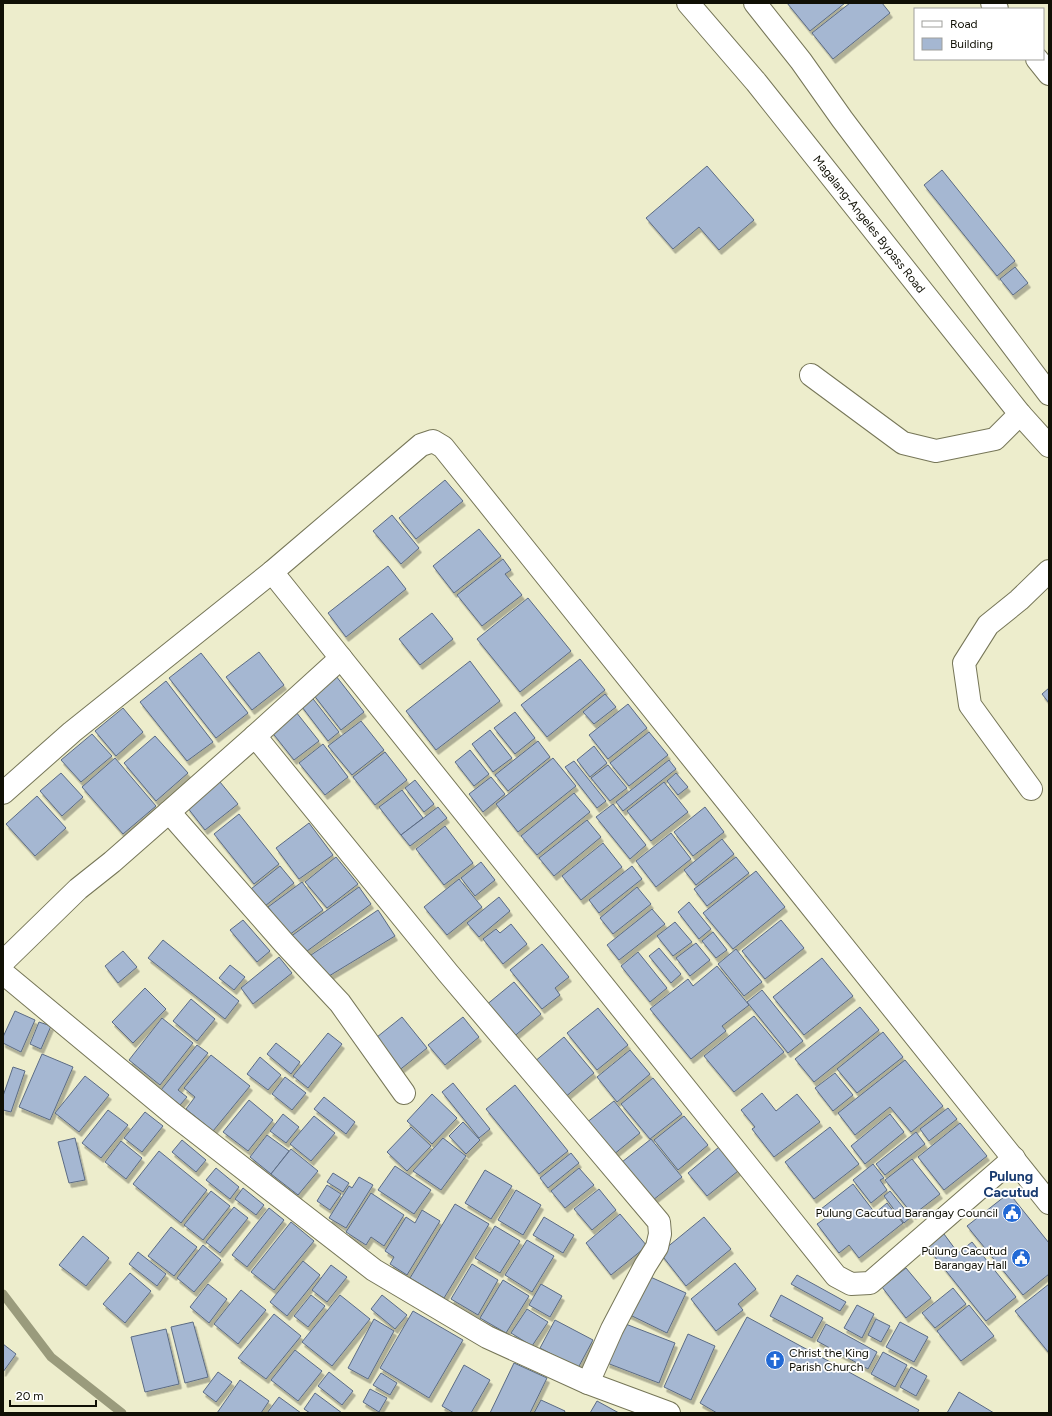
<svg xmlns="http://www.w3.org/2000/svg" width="1052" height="1416" font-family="Figtree,sans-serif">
<defs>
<filter id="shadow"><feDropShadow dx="2.5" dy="4.5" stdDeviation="0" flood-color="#0004"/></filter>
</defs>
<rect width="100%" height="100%" fill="#ededcc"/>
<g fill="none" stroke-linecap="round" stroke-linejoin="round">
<!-- stream -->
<polyline stroke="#9a9b7c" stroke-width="9" points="3,1294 51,1357 122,1413"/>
</g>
<!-- building -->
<g fill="#a5b7d2" stroke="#5b6b84" filter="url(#shadow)">
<polygon points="787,3 845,3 810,31"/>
<polygon points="850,3 882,3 890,13 833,59 812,33"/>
<polygon points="707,166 754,220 719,250 699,227 673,249 646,218"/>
<polygon points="942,170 1015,261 997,276 924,185"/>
<polygon points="1015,267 1028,283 1013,295 1000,279"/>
<polygon points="445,480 463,501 416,539 399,518"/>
<polygon points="392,515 419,548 401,564 373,531"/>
<polygon points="479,529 501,556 454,593 433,566"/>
<polygon points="503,559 511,570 505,574 522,595 482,626 457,595"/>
<polygon points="388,566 406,589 346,637 328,613"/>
<polygon points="528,598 571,651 520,692 477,639"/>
<polygon points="432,613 453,639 420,665 399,639"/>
<polygon points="259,652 284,685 252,710 226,677"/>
<polygon points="201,653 248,713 216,738 169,678"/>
<polygon points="580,659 605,690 547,737 521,705"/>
<polygon points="470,661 500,701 436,750 406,711"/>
<polygon points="336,676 364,712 341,730 313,694"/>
<polygon points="166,681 213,742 187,761 140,702"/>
<polygon points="1049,688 1049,703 1042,694"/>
<polygon points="605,694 616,707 594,724 583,712"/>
<polygon points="310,695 339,732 328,741 299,703"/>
<polygon points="628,704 647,728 608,759 589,735"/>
<polygon points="123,708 143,732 116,756 95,731"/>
<polygon points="296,712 319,741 294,760 271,731"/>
<polygon points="515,712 535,738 515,754 494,728"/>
<polygon points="361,721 384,750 352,775 328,746"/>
<polygon points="490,730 512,758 493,772 472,744"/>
<polygon points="649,732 668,755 629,786 610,763"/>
<polygon points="92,734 112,756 81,782 61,760"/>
<polygon points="155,736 188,773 156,801 124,763"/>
<polygon points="538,741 550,757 508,791 495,775"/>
<polygon points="323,744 348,777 325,795 299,763"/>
<polygon points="594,746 607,763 590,777 577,760"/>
<polygon points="470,750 489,774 474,786 455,762"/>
<polygon points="385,752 407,780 375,805 353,777"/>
<polygon points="115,758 156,806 123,834 82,787"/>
<polygon points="553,758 576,786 518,832 496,804"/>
<polygon points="669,760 676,769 623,811 616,802"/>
<polygon points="574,761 606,801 597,808 565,767"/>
<polygon points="608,765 627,788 610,801 591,778"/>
<polygon points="61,773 83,797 62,816 40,791"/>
<polygon points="676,773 688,787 678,795 667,781"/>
<polygon points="491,777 505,794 483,812 469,794"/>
<polygon points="415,780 434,804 424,812 405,788"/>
<polygon points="220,782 238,804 205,830 187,807"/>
<polygon points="664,782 688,812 651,841 627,811"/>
<polygon points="402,790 423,818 401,835 379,807"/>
<polygon points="574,793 590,812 537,855 521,836"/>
<polygon points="37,796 66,828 35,856 6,824"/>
<polygon points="613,804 646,845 630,859 596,817"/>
<polygon points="438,807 447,818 410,846 401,835"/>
<polygon points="705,807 724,832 693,856 674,832"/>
<polygon points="239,814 279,864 254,884 214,834"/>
<polygon points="587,820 601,837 554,876 539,858"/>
<polygon points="309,823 333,855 299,879 276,848"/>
<polygon points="445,826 473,863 444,885 416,849"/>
<polygon points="671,833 691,859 656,887 636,861"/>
<polygon points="722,839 734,854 696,885 684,870"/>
<polygon points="603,843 622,867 581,900 562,876"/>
<polygon points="336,857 358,884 327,908 305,882"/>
<polygon points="736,857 749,873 707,906 694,889"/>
<polygon points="481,862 495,880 475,896 461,878"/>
<polygon points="280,866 294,883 265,906 251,889"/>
<polygon points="632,866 642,879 599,913 589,900"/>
<polygon points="756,871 785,907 733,949 703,913"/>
<polygon points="459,879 482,907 447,935 424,907"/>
<polygon points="302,882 323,910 289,935 268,907"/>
<polygon points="359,887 371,904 303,954 290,937"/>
<polygon points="637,887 651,904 613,934 600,918"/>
<polygon points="499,897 510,911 479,937 467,923"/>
<polygon points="689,902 711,929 699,939 678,912"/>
<polygon points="652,909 665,924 619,960 607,945"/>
<polygon points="378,910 395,936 329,976 311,955"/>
<polygon points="243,920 270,951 257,962 230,930"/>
<polygon points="781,920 804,948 765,979 742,951"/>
<polygon points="675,922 692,942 673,956 657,936"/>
<polygon points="511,924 527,944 503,964 483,939 496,929 500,933"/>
<polygon points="713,932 727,950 716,958 702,941"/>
<polygon points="163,940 239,1001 225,1019 148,958"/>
<polygon points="696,943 710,960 690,976 676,958"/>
<polygon points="542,944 569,977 555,988 560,995 542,1009 510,970"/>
<polygon points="659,948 681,974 671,983 649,956"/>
<polygon points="736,949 762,982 744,996 718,964"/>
<polygon points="123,951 137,967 118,983 105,966"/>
<polygon points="638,952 667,988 650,1002 621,966"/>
<polygon points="279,957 292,973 253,1004 241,988"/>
<polygon points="822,958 853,996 804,1035 773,997"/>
<polygon points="230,965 245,977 234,990 219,978"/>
<polygon points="717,966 749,1005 722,1026 726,1031 691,1059 650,1009 688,979 693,986"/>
<polygon points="514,982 541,1014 511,1039 485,1006"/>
<polygon points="145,988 166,1009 133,1043 112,1022"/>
<polygon points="762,990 803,1041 788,1053 747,1002"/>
<polygon points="191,999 215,1019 197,1041 173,1021"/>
<polygon points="860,1007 879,1030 814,1082 795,1059"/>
<polygon points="598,1008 628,1045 597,1070 567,1033"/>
<polygon points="15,1011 35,1020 21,1052 3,1043 3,1037"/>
<polygon points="754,1016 784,1052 734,1092 704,1056"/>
<polygon points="402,1017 427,1048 397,1072 372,1041"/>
<polygon points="463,1017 479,1037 445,1065 428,1045"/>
<polygon points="162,1018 193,1043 160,1085 129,1060"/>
<polygon points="39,1022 51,1026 41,1049 30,1044"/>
<polygon points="883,1032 903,1057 857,1093 837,1069"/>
<polygon points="328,1033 342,1044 308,1088 293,1076"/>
<polygon points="564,1037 594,1073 564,1098 534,1062"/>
<polygon points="276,1043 300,1062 291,1074 267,1054"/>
<polygon points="197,1045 208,1053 178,1090 187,1097 180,1105 161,1090"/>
<polygon points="630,1050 650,1074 617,1102 597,1077"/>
<polygon points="42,1054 73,1067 50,1120 19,1107"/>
<polygon points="211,1055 250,1086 213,1131 186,1109 195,1097 184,1088"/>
<polygon points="260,1057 281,1075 268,1090 247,1074"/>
<polygon points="905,1060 943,1106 911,1132 890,1107 855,1135 838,1113"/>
<polygon points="13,1067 25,1071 11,1112 3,1110 3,1096"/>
<polygon points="835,1073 853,1095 833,1111 815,1088"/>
<polygon points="85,1076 109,1095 79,1132 55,1113"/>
<polygon points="285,1077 306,1093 292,1110 272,1094"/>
<polygon points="653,1078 682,1114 650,1139 621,1104"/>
<polygon points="453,1083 490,1129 479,1138 442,1092"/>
<polygon points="515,1085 568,1151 539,1174 486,1109"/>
<polygon points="762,1093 776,1111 797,1094 820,1122 774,1157 752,1129 755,1127 741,1110"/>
<polygon points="432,1094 457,1118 432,1144 407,1121"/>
<polygon points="324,1097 355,1122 346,1134 314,1109"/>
<polygon points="249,1100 273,1120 248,1151 223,1132"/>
<polygon points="614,1101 640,1133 613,1155 586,1123"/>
<polygon points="948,1108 957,1119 929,1141 920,1129"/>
<polygon points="108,1110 128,1125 101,1158 82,1143"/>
<polygon points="145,1112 163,1126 142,1152 124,1138"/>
<polygon points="283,1114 299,1127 286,1143 270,1131"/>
<polygon points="890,1114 904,1132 865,1164 851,1146"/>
<polygon points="314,1116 335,1133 311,1161 290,1144"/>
<polygon points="684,1116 708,1145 678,1170 654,1140"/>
<polygon points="463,1122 480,1140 466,1154 449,1136"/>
<polygon points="960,1123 987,1156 944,1190 918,1157"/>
<polygon points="411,1127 431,1146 407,1171 387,1152"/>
<polygon points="830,1127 859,1164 814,1199 785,1162"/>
<polygon points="916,1132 925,1144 885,1175 876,1164"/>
<polygon points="267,1135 289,1151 271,1174 250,1157"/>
<polygon points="75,1138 85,1180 69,1183 58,1142"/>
<polygon points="443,1138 466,1156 441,1190 413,1171"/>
<polygon points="651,1139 682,1177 648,1204 617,1166"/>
<polygon points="182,1140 206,1160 196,1172 172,1152"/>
<polygon points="121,1141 142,1158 126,1179 105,1162"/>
<polygon points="719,1147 738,1171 707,1196 688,1173"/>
<polygon points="291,1149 318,1171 298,1195 271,1174"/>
<polygon points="159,1151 207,1190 181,1223 133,1184"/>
<polygon points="571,1153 579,1163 548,1188 540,1178"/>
<polygon points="912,1159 940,1194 913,1215 885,1180"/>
<polygon points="873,1164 884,1178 880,1180 887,1190 871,1203 853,1180"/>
<polygon points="395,1166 431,1190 414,1214 378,1190"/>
<polygon points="216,1168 239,1187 230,1199 206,1180"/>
<polygon points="579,1168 594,1185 565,1208 551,1191"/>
<polygon points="485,1170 512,1186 491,1219 465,1203"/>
<polygon points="333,1173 349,1183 343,1192 327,1182"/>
<polygon points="359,1177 373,1185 346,1228 329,1218 349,1186 352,1188"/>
<polygon points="853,1184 875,1213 887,1203 903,1223 859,1258 849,1245 839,1253 817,1224 827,1217 821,1209"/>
<polygon points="327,1185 341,1194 330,1210 317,1201"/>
<polygon points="243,1188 264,1205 256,1215 235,1199"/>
<polygon points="599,1189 616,1210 592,1230 574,1209"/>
<polygon points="516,1190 541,1205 523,1235 498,1220"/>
<polygon points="211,1191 230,1206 203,1240 184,1225"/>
<polygon points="890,1191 911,1217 904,1223 884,1196"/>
<polygon points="371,1193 404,1215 384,1246 371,1237 366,1245 346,1232"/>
<polygon points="1009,1193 1049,1243 1049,1274 1023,1295 967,1226"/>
<polygon points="455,1204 489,1224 444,1298 410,1278"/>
<polygon points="234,1207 248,1218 220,1253 206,1242"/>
<polygon points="269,1208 284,1220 247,1267 232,1255"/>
<polygon points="422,1210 440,1221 407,1275 390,1264 394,1257 385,1251 406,1217 415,1223"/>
<polygon points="620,1214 647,1246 611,1275 586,1243"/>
<polygon points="544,1217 574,1235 563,1253 533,1235"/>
<polygon points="704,1217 731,1249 686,1286 660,1253"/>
<polygon points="291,1222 314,1241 274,1290 251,1272"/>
<polygon points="495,1226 520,1241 500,1273 475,1258"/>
<polygon points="171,1227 197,1247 174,1276 148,1256"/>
<polygon points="944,1234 958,1253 972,1242 1016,1297 986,1321 927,1247"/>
<polygon points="83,1236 109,1258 86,1286 59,1265"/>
<polygon points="527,1240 554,1256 532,1292 505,1275"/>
<polygon points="203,1245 221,1260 194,1292 177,1278"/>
<polygon points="138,1252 166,1274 157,1286 129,1264"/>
<polygon points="303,1261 320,1275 287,1316 270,1302"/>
<polygon points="735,1263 756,1289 738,1304 743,1310 716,1331 691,1299"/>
<polygon points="472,1264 498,1280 478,1315 451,1299"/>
<polygon points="331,1265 347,1277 327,1302 312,1290"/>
<polygon points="906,1268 931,1298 906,1318 882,1287"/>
<polygon points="130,1273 151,1291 125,1323 103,1304"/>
<polygon points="646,1275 686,1293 667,1333 628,1314"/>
<polygon points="797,1275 846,1302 840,1311 791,1284"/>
<polygon points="503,1280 529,1296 506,1333 480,1318"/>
<polygon points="208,1284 227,1299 209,1323 190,1307"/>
<polygon points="541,1284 562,1296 550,1317 529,1305"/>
<polygon points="1049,1284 1049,1353 1015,1311"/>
<polygon points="953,1288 966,1304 935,1328 922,1313"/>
<polygon points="241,1290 266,1310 238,1344 214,1324"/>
<polygon points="311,1295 325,1306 308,1327 294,1316"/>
<polygon points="340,1295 370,1319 332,1366 302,1342"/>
<polygon points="382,1295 407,1315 395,1329 371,1309"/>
<polygon points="781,1295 823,1318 812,1338 770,1316"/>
<polygon points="857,1305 874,1314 862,1338 844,1328"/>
<polygon points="969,1305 994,1336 961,1361 937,1331"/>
<polygon points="527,1309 548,1322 532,1346 511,1333"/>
<polygon points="413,1311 463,1340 429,1398 380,1368"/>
<polygon points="274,1314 301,1336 266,1379 238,1358"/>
<polygon points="747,1317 919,1410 917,1413 717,1413 700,1403"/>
<polygon points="374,1319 394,1331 368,1379 348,1368"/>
<polygon points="876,1319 890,1326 881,1342 868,1335"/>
<polygon points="555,1320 593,1340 578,1368 540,1348"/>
<polygon points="193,1322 208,1377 185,1383 171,1327"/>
<polygon points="900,1322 928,1337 914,1362 886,1347"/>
<polygon points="623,1323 675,1343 659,1383 607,1363"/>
<polygon points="826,1324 877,1352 868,1369 817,1341"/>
<polygon points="166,1329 179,1384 145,1392 131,1337"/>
<polygon points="688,1334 715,1346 691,1400 664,1387"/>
<polygon points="3,1344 16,1354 3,1372"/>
<polygon points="295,1350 322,1371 298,1401 271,1380"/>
<polygon points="883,1352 907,1365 895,1387 871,1374"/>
<polygon points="514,1363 547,1378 530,1413 490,1413"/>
<polygon points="464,1365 490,1380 471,1413 454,1413 442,1406"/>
<polygon points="911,1367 927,1376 916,1396 900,1387"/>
<polygon points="218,1372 232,1382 216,1402 203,1392"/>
<polygon points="329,1372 353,1391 342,1405 318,1386"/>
<polygon points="381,1373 397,1383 390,1395 373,1385"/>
<polygon points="240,1380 269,1401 261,1413 217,1413"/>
<polygon points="370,1389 387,1398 379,1412 363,1402"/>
<polygon points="959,1392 994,1413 947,1413"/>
<polygon points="315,1393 342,1413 310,1413 304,1409"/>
<polygon points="279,1397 301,1413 267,1413"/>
<polygon points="541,1400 565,1411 564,1413 534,1413"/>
<polygon points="597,1401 619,1413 590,1413"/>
</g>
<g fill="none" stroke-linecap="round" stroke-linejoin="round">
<!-- minor casing -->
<g stroke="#767658" stroke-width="24">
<g id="minor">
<path id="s1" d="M688,3L756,82L1020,414L1049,446"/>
<polyline points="755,3 801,61 842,119 1049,394"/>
<polyline points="992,3 997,9"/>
<polyline points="1037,59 1049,74"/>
<polyline points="811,375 903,443 936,451 995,439 1020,414"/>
<polyline points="272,572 836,1276 851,1284 870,1283 1014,1158"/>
<polyline points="255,736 341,658"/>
<polyline points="1031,789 970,705 964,663 988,625 1019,600 1049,571"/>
<polyline points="3,793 72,732 272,572 421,445 433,441 443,447 1049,1203"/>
<polyline points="169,812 255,736 448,973 573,1120 659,1222 660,1234 657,1247 645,1266 612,1329 588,1383"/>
<polyline points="3,962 78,889 112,862 169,812 284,943 340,1003 404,1093"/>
<polyline points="3,973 173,1114 374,1270 487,1337 588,1383 669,1413"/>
</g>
</g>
<!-- minor -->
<use href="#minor" stroke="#fff" stroke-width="22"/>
</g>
<!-- icons -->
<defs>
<g id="civic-disc" transform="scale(1)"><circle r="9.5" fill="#2269d5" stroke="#fff"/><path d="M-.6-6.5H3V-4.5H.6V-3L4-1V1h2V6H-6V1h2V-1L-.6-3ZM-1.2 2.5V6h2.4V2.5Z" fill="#fff"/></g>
<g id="church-disc" transform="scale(1)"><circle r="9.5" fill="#2269d5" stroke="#fff"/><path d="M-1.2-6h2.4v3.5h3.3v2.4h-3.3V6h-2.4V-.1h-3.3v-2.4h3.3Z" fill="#fff"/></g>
</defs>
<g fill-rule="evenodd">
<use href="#civic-disc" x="1012" y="1213"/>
<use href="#civic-disc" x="1021" y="1258"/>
<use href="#church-disc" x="775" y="1360"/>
</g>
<g text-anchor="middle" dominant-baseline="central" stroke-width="3.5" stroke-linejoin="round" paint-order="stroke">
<!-- street labels -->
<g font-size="12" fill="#101005" stroke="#fff">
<text stroke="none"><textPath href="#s1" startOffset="286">Magalang-Angeles Bypass Road</textPath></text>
</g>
<!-- poi labels -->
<g font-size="12" fill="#101005" stroke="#fff" text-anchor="end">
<text x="998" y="1213">Pulung Cacutud Barangay Council</text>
<text x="1007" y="1251">Pulung Cacutud<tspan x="1007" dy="14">Barangay Hall</tspan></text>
<text x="789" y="1353" text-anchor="start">Christ the King<tspan x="789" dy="14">Parish Church</tspan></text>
</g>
<!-- quarter labels -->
<g font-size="14" font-weight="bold" fill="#193b70" stroke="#fff">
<text x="1011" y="1176">Pulung<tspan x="1011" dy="16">Cacutud</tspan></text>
</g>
</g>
<!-- border -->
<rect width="1052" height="1416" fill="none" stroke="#101005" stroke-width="8"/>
<!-- legend -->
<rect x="914" y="8" width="130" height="52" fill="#ffffff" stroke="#9f9f9b"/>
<rect x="922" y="21" width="20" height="6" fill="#ffffff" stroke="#9f9f9b"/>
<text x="950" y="28" font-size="12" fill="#101005">Road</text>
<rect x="922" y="38" width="20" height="12" fill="#a5b7d2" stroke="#9f9f9b"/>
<text x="950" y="48" font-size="12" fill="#101005">Building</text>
<!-- scale -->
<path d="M10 1400v6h86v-6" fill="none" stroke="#101005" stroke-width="2"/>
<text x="16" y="1400" font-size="12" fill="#101005" stroke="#ffffff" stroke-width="3" paint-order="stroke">20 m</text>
</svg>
